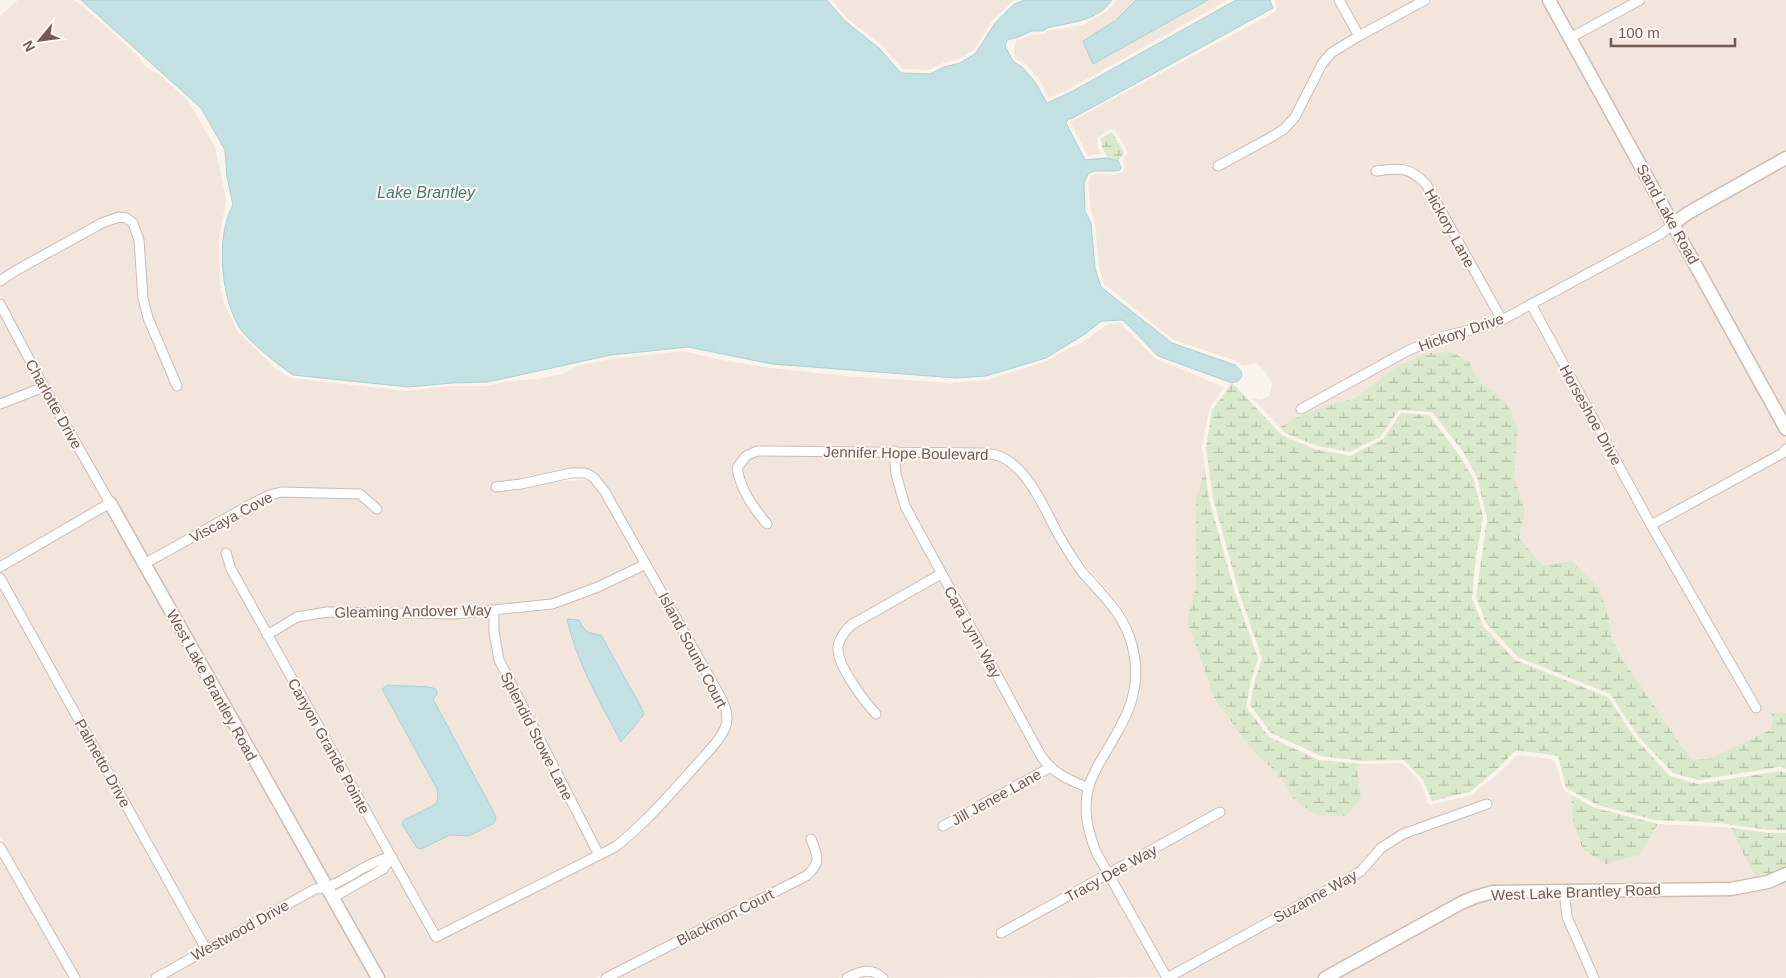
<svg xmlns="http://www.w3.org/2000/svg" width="1786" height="978" font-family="Helvetica,sans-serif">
<defs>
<pattern id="wetland-marsh" width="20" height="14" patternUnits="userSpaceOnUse" patternTransform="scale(1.25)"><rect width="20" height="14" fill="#dae8cc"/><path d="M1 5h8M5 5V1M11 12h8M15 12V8" fill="none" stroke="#b5bfa8"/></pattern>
</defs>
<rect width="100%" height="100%" fill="#fbf4ed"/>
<!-- residential -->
<g fill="#f2e5dc">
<polygon points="18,0 74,0 84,7 138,56 144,66 160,75 188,101 215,147 226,199 219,241 220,284 224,303 239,333 276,369 290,378 407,391 451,386 487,386 509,381 537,379 564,374 577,366 611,359 683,351 716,359 771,368 845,376 949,383 987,380 1047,361 1069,348 1078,345 1108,324 1120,323 1156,359 1224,387 1209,410 1202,447 1205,469 1196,497 1196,586 1187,620 1254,752 1277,773 1293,798 1361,798 1357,767 1362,764 1402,763 1420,782 1428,803 1431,805 1471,795 1498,774 1517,755 1551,759 1555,761 1563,789 1571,795 1573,823 1582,850 1606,864 1639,855 1658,824 1719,827 1731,828 1747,862 1758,879 1731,884 1458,900 1316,978 1176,978 1356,879 1364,873 1384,851 1404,838 1493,806 1491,798 1400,830 1378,845 1358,867 1351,872 1169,972 1114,875 1226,814 1222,807 1110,868 1094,834 1091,820 1091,803 1093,789 1101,769 1133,713 1140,693 1140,667 1137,645 1129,621 1119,604 1074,552 1026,470 1002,452 985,448 899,446 758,447 742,454 732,469 735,484 748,509 766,530 774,524 756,504 744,480 742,469 749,459 758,455 890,456 891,475 900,508 935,573 849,621 841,629 835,641 833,652 837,663 858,701 875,720 882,715 866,696 845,659 843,650 844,643 848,634 854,628 939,580 1043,766 937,825 941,832 1049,773 1065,783 1084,791 1082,821 1085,836 1102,872 995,932 999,939 1106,880 1160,977 890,978 875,967 864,966 838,978 615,978 808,880 821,866 823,857 814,834 805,837 814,858 813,863 804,873 596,978 384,978 339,899 391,866 434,942 617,851 637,835 666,806 716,749 730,729 732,718 731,707 609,489 597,475 589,469 572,468 521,480 491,483 492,492 522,489 554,481 588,480 601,494 639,563 596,583 551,600 455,609 326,608 295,613 269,629 235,567 229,547 221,550 226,571 384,854 376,856 329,882 150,566 259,505 281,496 358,498 377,515 384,509 361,489 282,488 146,558 46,381 0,294 0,287 17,274 103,227 119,221 124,222 129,226 134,241 138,299 143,320 174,391 183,388 152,316 147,297 144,239 141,229 132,214 126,212 118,213 100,220 13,267 0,276 0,16"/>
<polygon points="832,0 1014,0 992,21 974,50 959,59 943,63 929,70 903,69 882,45 848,19"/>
<polygon points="1117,0 1136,0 1115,21 1083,41 1093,64 1208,0 1228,0 1069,89 1049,98 1039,79 1027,65 1016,59 1014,53 1016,41 1031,35 1044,34 1048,31 1083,25 1107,11"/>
<polygon points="1274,0 1333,0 1352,35 1328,50 1318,61 1299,102 1291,115 1282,125 1273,132 1212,165 1216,172 1277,139 1288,131 1299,119 1326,66 1334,56 1361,40 1434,0 1543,0 1667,223 1659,231 1504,314 1429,181 1422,172 1409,165 1395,164 1371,167 1372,175 1394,173 1406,174 1415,180 1422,187 1495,318 1470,326 1439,333 1407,346 1295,408 1299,415 1410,354 1442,341 1500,326 1529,310 1645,524 1754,714 1762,709 1658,526 1786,455 1786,713 1772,714 1773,717 1770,730 1709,759 1692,759 1680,744 1626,664 1612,640 1609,617 1543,566 1519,538 1525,510 1514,476 1518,428 1493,391 1480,382 1469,362 1397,366 1355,398 1307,412 1280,427 1252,398 1261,400 1270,395 1272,382 1263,369 1256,363 1243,366 1237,361 1174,340 1104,284 1099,267 1095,223 1091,212 1088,183 1091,176 1095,174 1115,175 1123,172 1125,167 1123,161 1128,152 1115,130 1111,129 1097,138 1098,147 1101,154 1088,156 1070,122 1275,12 1277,7"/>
<polygon points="1344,0 1416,0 1361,30"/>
<polygon points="1555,0 1631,0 1573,32"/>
<polygon points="1649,0 1786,0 1786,153 1675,218 1577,40"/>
<polygon points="1786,163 1786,419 1679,225"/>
<polygon points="1672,231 1786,439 1786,443 1780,450 1654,519 1538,306 1663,238"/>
<polygon points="0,314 37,385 0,400"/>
<polygon points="42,392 103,502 0,562 0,408"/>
<polygon points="899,456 983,457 997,460 1009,467 1018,475 1029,491 1066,558 1110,610 1120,625 1128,647 1131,668 1130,692 1125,710 1093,766 1086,782 1071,776 1053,764 1046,754 909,504 900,473"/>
<polygon points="107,509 319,884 313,885 209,943 1,571"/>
<polygon points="643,570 716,698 722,710 723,718 721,728 709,744 660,801 631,829 613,844 602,849 503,659 498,631 499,615 553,608 599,591"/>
<polygon points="0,588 200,947 147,978 81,978 0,837"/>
<polygon points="489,615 489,633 494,663 593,854 438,931 273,636 299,621 327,617 454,618"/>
<polygon points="0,856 70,978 0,978"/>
<polygon points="1786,879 1786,978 1599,978 1572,915 1569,895"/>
<polygon points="324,892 373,978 164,978 317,893"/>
<polygon points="1560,895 1563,918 1589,978 1333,978 1463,907 1493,896"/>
</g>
<!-- wetland -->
<g fill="url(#wetland-marsh)">
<polygon points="1112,132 1124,153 1118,161 1108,158 1102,147 1101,138"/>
<polygon points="1452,352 1469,362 1480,382 1493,391 1508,406 1518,429 1514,476 1525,510 1519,538 1543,566 1572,561 1599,588 1609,617 1612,640 1626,664 1680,744 1692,759 1709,759 1770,730 1773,717 1771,713 1786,713 1786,769 1780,767 1698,780 1673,773 1638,736 1610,694 1518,657 1486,623 1476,597 1487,518 1477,477 1464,453 1432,412 1399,410 1380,437 1350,452 1317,446 1285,433 1280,427 1307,412 1355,398 1397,366 1428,353"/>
<polygon points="1232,383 1283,436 1315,449 1350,456 1383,439 1401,413 1429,415 1460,456 1473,478 1483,517 1476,557 1472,598 1483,626 1515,660 1608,697 1635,738 1670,776 1698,784 1780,771 1786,773 1786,830 1769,830 1720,823 1655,820 1598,805 1566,788 1558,756 1516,750 1495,771 1470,792 1432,801 1423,780 1404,760 1360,761 1321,756 1271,733 1250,705 1255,680 1262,658 1239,592 1213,498 1206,448 1212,410"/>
<polygon points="1205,469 1209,499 1235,593 1258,658 1251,680 1246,707 1269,737 1319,760 1362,764 1357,767 1361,798 1346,816 1316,815 1293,798 1277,773 1254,752 1215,700 1187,620 1196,586 1196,497"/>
<polygon points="1571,795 1595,808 1658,824 1639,855 1606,864 1583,850 1573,823"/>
<polygon points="1731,828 1769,833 1786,833 1786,869 1758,879 1747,862"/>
</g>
<!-- water -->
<g fill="#c3e1e3" stroke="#aad1d3">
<path d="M81,0H827L845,21L879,48L901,73L930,74L944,67L960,63L976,53L995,23L1014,4L1025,0H1112C1096,22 1071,22 1047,28L1043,31H1031L1019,37L1007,40L1005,46L1013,61L1023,68L1035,82L1047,103L1071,92L1236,0H1270L1273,8L1071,119H1068L1066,123L1085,160L1107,158L1118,161L1121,167L1120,170L1115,171H1094L1088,174L1084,183L1085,211L1091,223L1095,268L1101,287L1172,343L1235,365L1241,371L1242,377L1238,381L1232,383L1158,356L1123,320L1102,321L1085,334L1046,358L986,376L956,378L772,364L688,347L611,355L488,382L452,383L408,387L293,375C279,366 251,343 241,330C221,300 215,237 233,205L227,177L225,150L201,108Z"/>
<polygon points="1136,0 1208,0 1093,64 1083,41 1115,21"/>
<path d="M567,619L579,620C586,633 587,633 601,635L641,707L644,714L642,717L621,742C600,702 577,663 567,619Z"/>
<polygon points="388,685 429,687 436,689 437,695 433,699 492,809 496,817 494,823 469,836 450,835 421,849 417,848 402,824 404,820 436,804 438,798 437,789 382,689"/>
</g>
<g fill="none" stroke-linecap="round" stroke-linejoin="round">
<!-- street casing -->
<g stroke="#ccbcb3" stroke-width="11">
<g id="street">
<polyline points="1339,0 1359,36"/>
<polyline points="1570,38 1640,0"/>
<polyline points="1218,166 1275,135 1285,128 1295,117 1322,64 1331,53 1359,36 1425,0"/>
<path d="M1376,171C1399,168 1409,166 1426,184L1502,320"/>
<polyline points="0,281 15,271 102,223 119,217 126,218 133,223 139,240 143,298 148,318 177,386"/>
<polyline points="0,304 44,387 110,503 0,567"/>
<polyline points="1531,304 1651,525 1756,708"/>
<polyline points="0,404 44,387"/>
<polyline points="1301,409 1409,350 1440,337 1471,330 1502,320 1661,234 1673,224"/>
<path d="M894,451L896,474L905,506L1041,756C1054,774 1069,780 1089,788"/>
<path d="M767,524C753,507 741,491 737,468L746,456L757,451L984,453C989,454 994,454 999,456C1028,467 1045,510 1059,536C1067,549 1074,562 1084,574C1104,597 1124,614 1132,645C1144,690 1126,718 1104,755C1098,765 1091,777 1088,789C1083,811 1088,831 1096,852L1167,978"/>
<polyline points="1651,525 1783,453 1786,449"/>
<path d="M226,553L231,569L436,937L615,847C647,822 672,792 699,762C707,752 720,741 725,728C730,716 725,706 720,696L605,492L594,478L588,474L583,473H571L521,484L496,487"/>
<polyline points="144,564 257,501 270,495 281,492 360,494 377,509"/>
<polyline points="0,578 206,949"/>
<polyline points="494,611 494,632 499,660 599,855"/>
<polyline points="267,635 297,617 327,612 455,614 552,604 598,587 646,564"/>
<path d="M876,714C864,701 840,669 838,651C837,641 844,632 851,625L941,574"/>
<polyline points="943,826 1049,768"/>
<polyline points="0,847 75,978"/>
<polyline points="1564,890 1567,917 1594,978"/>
<polyline points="1001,933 1220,812"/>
<path d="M156,978L315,889C342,887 363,862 392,857L383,869L332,898"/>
<path d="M606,978L806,876C822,862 818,857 811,839"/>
<path d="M847,978C860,971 871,967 883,978"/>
<polyline points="1167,978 1353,876 1361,871 1381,848 1403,834 1487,804"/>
</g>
</g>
<!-- secondary casing -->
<g stroke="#cebcb1" stroke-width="15">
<g id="secondary">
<polyline points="1549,0 1786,429"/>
<polyline points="1673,224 1688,213 1786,158"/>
<polyline points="110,503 378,978"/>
<polyline points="1325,978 1461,903 1475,897 1493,892 1731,889 1768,882 1786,874"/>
</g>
</g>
<!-- street -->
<use href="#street" stroke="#fff" stroke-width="9"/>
<!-- secondary -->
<use href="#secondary" stroke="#fff" stroke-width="12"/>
</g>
<g text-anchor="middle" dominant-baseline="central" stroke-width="4" stroke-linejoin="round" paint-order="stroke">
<!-- street labels -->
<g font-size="15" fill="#745a52" stroke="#fdf8f3">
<text transform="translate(1668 214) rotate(61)">Sand Lake Road</text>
<text transform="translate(1450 228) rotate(61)">Hickory Lane</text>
<text transform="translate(1461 332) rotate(-19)">Hickory Drive</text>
<text transform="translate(54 404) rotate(61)">Charlotte Drive</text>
<text transform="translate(1591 415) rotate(61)">Horseshoe Drive</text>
<text transform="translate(906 453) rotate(1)">Jennifer Hope Boulevard</text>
<text transform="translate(231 517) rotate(-28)">Viscaya Cove</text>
<text transform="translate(413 611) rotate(-1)">Gleaming Andover Way</text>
<text transform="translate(973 632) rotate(61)">Cara Lynn Way</text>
<text transform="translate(693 650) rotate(62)">Island Sound Court</text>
<text transform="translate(212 685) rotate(61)">West Lake Brantley Road</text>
<text transform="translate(537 736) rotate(63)">Splendid Stowe Lane</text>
<text transform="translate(329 746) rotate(61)">Canyon Grande Pointe</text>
<text transform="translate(103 763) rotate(61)">Palmetto Drive</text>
<text transform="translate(996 797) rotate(-29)">Jill Jenee Lane</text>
<text transform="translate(1111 873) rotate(-29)">Tracy Dee Way</text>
<text transform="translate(1576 892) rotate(-2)">West Lake Brantley Road</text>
<text transform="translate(1315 896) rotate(-29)">Suzanne Way</text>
<text transform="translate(725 917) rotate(-27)">Blackmon Court</text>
<text transform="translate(240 930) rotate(-29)">Westwood Drive</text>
</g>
<!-- water labels -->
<g font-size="16" font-style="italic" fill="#4a7a7d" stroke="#fdf8f3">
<text x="426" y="192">Lake Brantley</text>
</g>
</g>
<!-- north arrow -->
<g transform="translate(40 40) rotate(241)" stroke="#fdf8f3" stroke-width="4" paint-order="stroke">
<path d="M0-4L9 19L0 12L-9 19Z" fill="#745a52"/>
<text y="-8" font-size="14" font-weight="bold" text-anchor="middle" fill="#745a52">N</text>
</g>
<!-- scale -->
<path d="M1611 38v8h124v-8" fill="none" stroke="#745a52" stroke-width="2.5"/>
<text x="1618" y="38" font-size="15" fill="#745a52" stroke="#fdf8f3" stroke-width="4" paint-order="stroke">100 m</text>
</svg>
